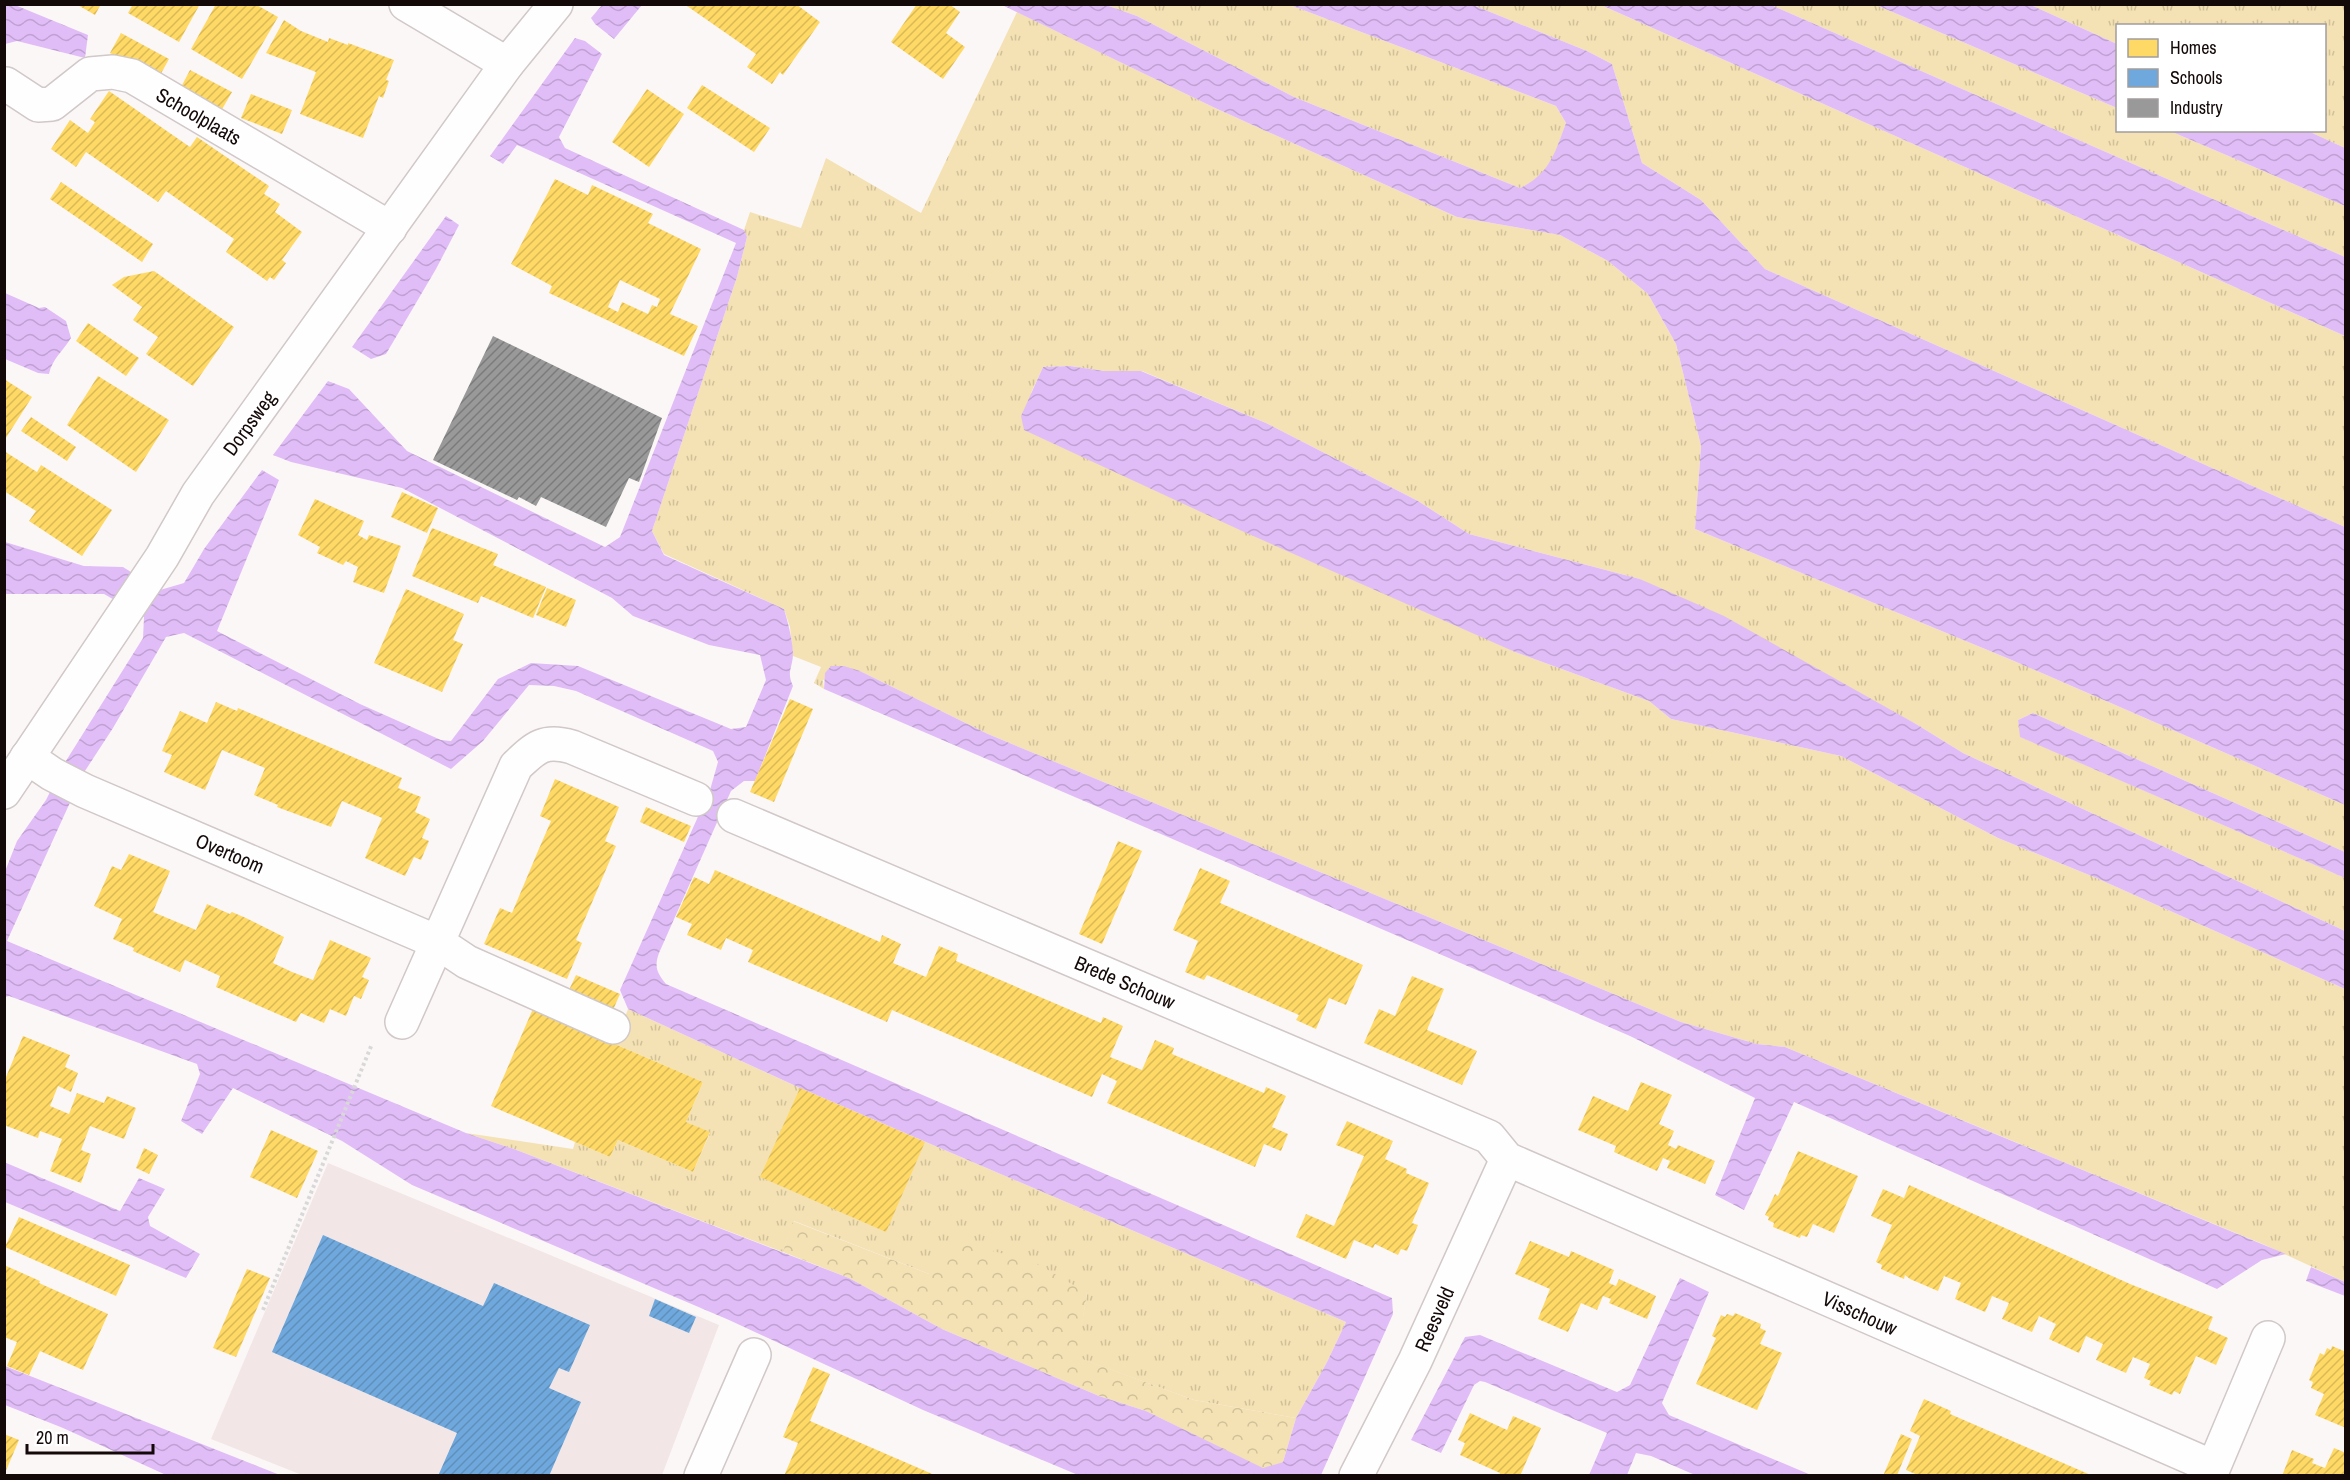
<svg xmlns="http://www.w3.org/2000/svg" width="2350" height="1480" font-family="'Archivo Narrow',sans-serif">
<defs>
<pattern id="grass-tufts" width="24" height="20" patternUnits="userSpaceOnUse" patternTransform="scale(1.5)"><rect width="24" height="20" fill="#f4e2b4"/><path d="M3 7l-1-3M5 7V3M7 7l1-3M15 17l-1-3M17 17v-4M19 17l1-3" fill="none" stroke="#d0c199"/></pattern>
<pattern id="forest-crowns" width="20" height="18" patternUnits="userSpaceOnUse" patternTransform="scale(1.5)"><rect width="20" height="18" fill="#f4e2b4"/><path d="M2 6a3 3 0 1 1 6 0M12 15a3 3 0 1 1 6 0" fill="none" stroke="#d0c199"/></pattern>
<pattern id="water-waves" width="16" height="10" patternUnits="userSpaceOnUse" patternTransform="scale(1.5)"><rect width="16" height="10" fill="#e1bdf8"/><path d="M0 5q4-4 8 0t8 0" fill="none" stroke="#c0a1d3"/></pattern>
<pattern id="homes-hatch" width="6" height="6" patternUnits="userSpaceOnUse" patternTransform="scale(1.5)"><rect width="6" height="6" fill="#ffd966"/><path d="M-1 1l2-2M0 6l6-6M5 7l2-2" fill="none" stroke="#dab957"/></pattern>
<pattern id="schools-hatch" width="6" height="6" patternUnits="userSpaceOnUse" patternTransform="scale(1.5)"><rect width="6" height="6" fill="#6fa8dc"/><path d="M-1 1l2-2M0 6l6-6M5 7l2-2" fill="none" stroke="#5f8fbb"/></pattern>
<pattern id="industry-hatch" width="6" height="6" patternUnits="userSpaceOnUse" patternTransform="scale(1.5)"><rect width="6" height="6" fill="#999"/><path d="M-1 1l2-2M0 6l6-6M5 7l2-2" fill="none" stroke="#7c7b7b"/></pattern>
</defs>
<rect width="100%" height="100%" fill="#fcf7f7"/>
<!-- built -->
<polygon fill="#f2e6e6" points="328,1163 719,1325 662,1475 302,1475 211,1439"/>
<!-- grass -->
<g fill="url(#grass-tufts)">
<path d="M1106,5H1290L1556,106L1566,123C1555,153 1551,174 1520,188L1294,97L1137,16Z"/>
<polygon points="1473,5 1601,5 2345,336 2345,527 1765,269 1701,200 1642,163 1612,64 1587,51"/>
<polygon points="1771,5 1876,5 2117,108 2118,130 2170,131 2345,206 2345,257"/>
<polygon points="2031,5 2345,5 2345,148 2308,131 2324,130 2324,26 2118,26 2117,44"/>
<polygon points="1017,12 1215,108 1457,217 1560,235 1608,261 1648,294 1676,344 1701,446 1695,529 2014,661 2345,805 2345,852 2033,713 2018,720 2021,737 2345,878 2345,931 1963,753 1916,724 1640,579 1469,534 1418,501 1266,423 1142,371 1104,371 1070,366 1043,367 1031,393 1515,652 1649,701 1671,719 1841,756 1998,838 2094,877 2345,989 2345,1282 2265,1245 1785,1047 1757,1044 1681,1022 988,734 860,671 823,680 824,689 814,683 821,667 793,656 790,627 784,609 664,554 652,531 737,277 747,237 744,230 750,212 801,228 826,158 921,213"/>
<polygon points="628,1009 800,1088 1346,1322 1327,1362 1296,1418 1194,1400 1076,1357 1087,1293 929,1274 794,1221 783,1252 514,1149 466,1133 573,1149 575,1142 610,1157 618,1140 693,1172 710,1133 686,1122 703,1082 615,1044"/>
</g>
<!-- forest -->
<polygon fill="url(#forest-crowns)" points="793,1221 929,1274 949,1241 1031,1260 1087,1293 1077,1357 1194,1400 1296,1418 1283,1462 1263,1469 1146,1411 1099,1396 942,1329 849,1278 783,1252"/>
<!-- water -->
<g fill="url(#water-waves)" fill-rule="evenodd">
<polygon points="5,4 15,5 88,35 85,58 17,41 5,44"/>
<polygon points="602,5 602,4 642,5 614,39 595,24 591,18"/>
<path d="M1002,5H1106L1137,16L1294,97L1520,188C1550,174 1555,152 1566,123L1556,106L1290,5H1473L1587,51L1612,64L1642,163L1701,200L1765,269L2345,527V805L2014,661L1695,529L1701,446L1676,344L1648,294L1608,261L1560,235L1457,217L1215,108Z"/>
<polygon points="1601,5 1771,5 2345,257 2345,336"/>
<polygon points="1876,5 2031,5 2117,44 2117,108"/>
<path d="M575,38L585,41L602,54L559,137L565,148L744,230L747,237L737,277L652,531L664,555L784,609C788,623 792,637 793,653C793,668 786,671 793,686L755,781H744L731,791L659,953C654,967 657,973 666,984L1392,1298L1393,1314L1321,1475H1078L923,1410L729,1320L412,1185L342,1141L233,1088L202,1134L181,1121L200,1074L197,1064L9,996L5,997L4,874L17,841L46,800L64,764L143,638L144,617L104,594H5V542L84,566L123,567L160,590L184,583L204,549L262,470L279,480L217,631L360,704L441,740L451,741L498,679L531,663L578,666L731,729L746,727L766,680L760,655L709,645L633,616L612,598L402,488L291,462L273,455L328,381L349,389L407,451L605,547L620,537L736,243L517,145L503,164L490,156ZM184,633L451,769L483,741L529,685L554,686L576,691L713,751L718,762L710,790L620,990L628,1009L800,1088L1346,1322L1327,1362L1296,1418L1283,1462L1263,1468L1146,1411L1099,1396L942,1329L849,1278L514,1149L466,1133L7,941L83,774L113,728L166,637Z"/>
<polygon points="2170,131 2308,131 2345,148 2345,206"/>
<polygon points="446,216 459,225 436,269 386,354 371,359 352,347"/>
<path d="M5,293L39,308L45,307L66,321L71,338C63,351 52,359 49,374L38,373L5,359Z"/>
<polygon points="1070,366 1104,371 1141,371 1266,423 1418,501 1469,534 1640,579 1724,616 1916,724 1963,753 2345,931 2345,989 2094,877 1998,838 1841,756 1671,719 1649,701 1515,652 1242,531 1024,430 1021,416 1043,367"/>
<polygon points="831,666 844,666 860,671 988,734 1681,1022 1757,1044 1785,1047 2286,1254 2262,1260 2217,1289 1794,1102 1744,1210 1715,1195 1755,1098 1630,1036 824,689 825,673"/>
<polygon points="2033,713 2345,852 2345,878 2020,737 2018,720"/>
<polygon points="4,1162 120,1211 139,1178 165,1189 148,1217 150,1226 200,1254 186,1278 5,1202"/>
<polygon points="2311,1267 2345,1282 2345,1296 2306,1281"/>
<polygon points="1680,1278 1709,1292 1662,1403 1669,1415 1811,1475 1695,1475 1651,1456 1636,1453 1627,1475 1589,1475 1607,1433 1485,1382 1480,1381 1474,1385 1441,1453 1411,1440 1465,1337 1480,1335 1617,1392 1630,1385"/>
<polygon points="5,1366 280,1475 166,1475 63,1428 5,1405"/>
</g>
<!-- homes -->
<g fill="url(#homes-hatch)" fill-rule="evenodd">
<polygon points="76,4 101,4 95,15"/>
<polygon points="133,4 200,4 179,42 128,13"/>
<polygon points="216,4 255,4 278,17 242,79 191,49"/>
<polygon points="688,4 796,4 820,22 783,75 780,72 772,84 747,67 756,54 687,6"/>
<polygon points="917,4 949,4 960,12 946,33 965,47 943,79 891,42"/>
<polygon points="284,20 301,31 328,42 329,38 348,45 348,43 394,60 386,80 389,81 383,98 379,96 363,138 300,114 316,72 266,53"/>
<polygon points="121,33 169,59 158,79 110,53"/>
<polygon points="190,70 232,92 221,111 180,89"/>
<polygon points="702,85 770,128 754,152 687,108"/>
<polygon points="647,89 684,114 649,167 612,142"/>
<polygon points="109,91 190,147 197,137 269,186 264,194 280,204 275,212 302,232 282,260 286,263 274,280 270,277 267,281 226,252 234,239 166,191 158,202 86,152 76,167 51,149 70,120 88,133 95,122 90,119"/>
<polygon points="251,94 292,110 282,134 241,118"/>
<path d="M555,179L588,195L592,185L653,214L648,223L701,249L670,314L698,326L684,356L549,293L552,286L511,264ZM620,280L660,299L657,307L652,305L648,314L622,302L618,312L608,307Z"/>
<polygon points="61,182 153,244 142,262 50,199"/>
<polygon points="154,271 234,327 193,386 146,354 158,337 133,320 142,307 112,285 124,277"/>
<polygon points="88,323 139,358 126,376 76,341"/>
<polygon points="98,376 169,420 136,472 67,425"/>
<polygon points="4,379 32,397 4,441"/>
<polygon points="31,417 76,447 67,461 21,431"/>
<polygon points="4,451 37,472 41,465 112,510 82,556 29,521 36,511 4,491"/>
<polygon points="402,492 438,508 427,533 391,517"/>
<polygon points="315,499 364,521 358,535 367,540 369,535 401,546 384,593 353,582 358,567 346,561 343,565 317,553 320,547 298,535"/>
<polygon points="432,528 498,554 493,565 546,587 533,618 481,596 478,603 412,576"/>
<polygon points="547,588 576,600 566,627 536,615"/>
<polygon points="406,589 464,614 453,640 463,644 442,692 374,663"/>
<polygon points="790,699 813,709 774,802 750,792"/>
<polygon points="216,702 237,711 238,708 402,778 398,788 421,797 415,812 430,819 422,838 429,841 421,860 414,857 405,876 365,858 382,818 342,801 331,827 277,807 278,805 254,795 265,768 222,750 205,790 164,772 172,755 162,751 180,711 207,723"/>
<polygon points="555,779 619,807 605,841 616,846 576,940 582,943 567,979 484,944 500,908 512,913 538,851 551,821 540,816"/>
<polygon points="646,807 691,826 684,842 640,822"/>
<polygon points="1118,841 1142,851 1102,944 1079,934"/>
<polygon points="129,854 170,871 153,912 196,930 207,904 230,914 232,912 246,918 284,937 273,963 292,972 313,980 330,940 371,958 362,977 369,980 361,999 354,996 346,1016 330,1009 324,1023 301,1013 296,1022 216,987 220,976 185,960 180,972 133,951 134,948 113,939 122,919 94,906 112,866 121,870"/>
<polygon points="1200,868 1230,881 1220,903 1363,965 1346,1005 1329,998 1316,1029 1296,1020 1299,1015 1207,975 1204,980 1185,972 1198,941 1173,930"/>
<polygon points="715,870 880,942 882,935 901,944 893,963 926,977 939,946 958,954 956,961 1101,1023 1103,1017 1123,1026 1110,1057 1142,1070 1155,1040 1174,1048 1172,1054 1264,1093 1266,1087 1286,1096 1272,1127 1288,1134 1281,1151 1264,1144 1255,1167 1107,1103 1117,1081 1102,1074 1092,1097 892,1010 887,1022 837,1000 748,962 753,950 726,938 721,950 687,935 692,924 676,917 694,877 709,884"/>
<polygon points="576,975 620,994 613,1010 569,990"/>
<polygon points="1412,976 1444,989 1427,1030 1477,1051 1462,1085 1364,1043 1379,1009 1395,1016"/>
<polygon points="535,1004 580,1029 703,1082 686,1122 710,1132 693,1172 618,1140 610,1157 491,1106"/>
<polygon points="23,1036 70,1055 65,1067 78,1073 71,1092 58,1086 50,1106 69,1114 77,1093 104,1103 107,1096 136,1108 124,1139 90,1126 81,1150 91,1154 81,1183 50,1171 62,1139 40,1131 38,1138 4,1125 4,1082"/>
<polygon points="1641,1082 1672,1095 1659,1124 1674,1131 1668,1145 1676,1149 1678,1145 1715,1161 1705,1184 1667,1168 1670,1161 1663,1158 1657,1171 1614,1152 1616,1146 1578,1130 1593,1096 1628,1111"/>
<polygon points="800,1088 925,1142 886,1232 760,1177"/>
<polygon points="1347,1121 1393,1141 1385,1159 1407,1169 1406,1173 1429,1183 1412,1223 1418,1225 1407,1251 1401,1249 1398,1255 1375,1244 1373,1248 1354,1240 1346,1259 1296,1237 1306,1214 1334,1226 1364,1156 1336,1145"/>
<polygon points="271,1130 318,1151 297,1198 250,1177"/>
<polygon points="144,1148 158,1155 149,1174 136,1168"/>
<polygon points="1798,1151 1858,1176 1834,1233 1813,1224 1807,1237 1801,1235 1800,1238 1773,1227 1774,1223 1768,1220 1769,1217 1765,1215 1775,1194 1778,1196"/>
<polygon points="1909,1185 2130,1284 2213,1317 2208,1329 2228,1338 2216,1365 2196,1356 2180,1394 2174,1391 2172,1395 2149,1385 2151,1381 2144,1378 2150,1364 2133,1357 2126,1373 2096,1360 2103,1344 2086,1336 2079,1353 2049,1339 2056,1324 2039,1316 2032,1332 2002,1319 2009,1303 1992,1296 1985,1312 1955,1299 1961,1283 1944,1276 1938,1291 1910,1279 1905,1275 1904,1279 1881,1269 1882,1265 1876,1262 1892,1225 1871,1216 1883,1189 1904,1198"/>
<polygon points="19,1217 130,1265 116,1296 5,1247"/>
<polygon points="1530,1241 1569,1257 1571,1251 1614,1270 1609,1283 1616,1286 1619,1279 1656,1296 1647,1319 1609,1303 1611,1299 1603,1296 1597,1310 1581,1303 1568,1332 1538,1319 1550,1289 1515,1274"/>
<polygon points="4,1265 40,1281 39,1283 108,1314 83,1370 40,1351 29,1375 7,1366 17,1342 4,1337"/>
<polygon points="247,1269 270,1278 236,1357 213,1348"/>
<polygon points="1735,1313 1761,1324 1760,1328 1766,1331 1760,1344 1782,1353 1757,1410 1696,1384 1716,1338 1712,1336 1721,1315 1725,1317 1727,1314 1733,1316"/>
<polygon points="2332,1346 2346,1352 2346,1428 2315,1415 2324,1394 2311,1388 2313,1382 2309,1380 2320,1353 2324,1355 2327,1348 2331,1350"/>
<polygon points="813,1367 830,1374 810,1421 937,1476 784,1476 798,1443 783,1437"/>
<polygon points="1924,1399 1951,1411 1950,1414 2093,1476 1920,1476 1906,1470 1920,1436 1910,1431"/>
<polygon points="1470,1413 1507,1430 1513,1416 1541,1428 1520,1476 1499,1476 1500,1473 1460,1455 1465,1443 1458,1440"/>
<polygon points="4,1434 19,1440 5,1473 4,1473"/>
<polygon points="1901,1434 1912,1439 1898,1473 1897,1476 1883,1476"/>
<polygon points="2334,1448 2346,1453 2346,1476 2282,1476 2292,1450 2314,1459 2312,1463 2325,1468"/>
</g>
<!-- schools -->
<g fill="url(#schools-hatch)">
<polygon points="323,1235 483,1306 494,1283 590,1325 569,1372 559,1368 549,1388 581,1402 549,1476 438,1476 457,1433 272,1352"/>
<polygon points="655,1299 696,1317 689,1333 649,1316"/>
</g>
<!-- industry -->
<polygon fill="url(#industry-hatch)" points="493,336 662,418 639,482 629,478 606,527 541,497 536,506 519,497 517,500 433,460"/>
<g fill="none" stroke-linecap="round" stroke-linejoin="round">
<!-- minor casing -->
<g stroke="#d1c8c8" stroke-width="36">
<g id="minor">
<polyline points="6,84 38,105 52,104 90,74 113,72 132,76 390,228"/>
<polyline points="27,757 52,774 85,791 437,942 467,962 613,1027"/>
<polyline points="734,816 1489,1137 1507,1159 2213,1467"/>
<path d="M402,1022L516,766C536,747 544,739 572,747L696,799"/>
<polyline points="701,1476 754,1355"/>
<polyline points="1356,1476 1415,1361 1507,1159"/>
<polyline points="2210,1476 2268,1338"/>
</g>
</g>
<!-- tertiary casing -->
<g stroke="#d1c8c8" stroke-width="36">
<g id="tertiary">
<polyline points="406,4 507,64"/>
<polyline points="4,792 162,557 198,494 507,64 556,4"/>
</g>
</g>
<!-- path -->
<polyline stroke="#d9d8d8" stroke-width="4" stroke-dasharray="3 3" stroke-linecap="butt" points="263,1310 372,1044"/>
<!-- minor -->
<use href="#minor" stroke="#fffefe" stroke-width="33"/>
<!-- tertiary -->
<use href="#tertiary" stroke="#fffefe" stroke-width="33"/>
</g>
<g text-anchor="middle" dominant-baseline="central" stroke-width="6" stroke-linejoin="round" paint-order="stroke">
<!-- street labels -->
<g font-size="20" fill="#130908" stroke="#fff">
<text transform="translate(199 116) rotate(30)">Schoolplaats</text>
<text transform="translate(249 423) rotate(-54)">Dorpsweg</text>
<text transform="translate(230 853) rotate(23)">Overtoom</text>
<text transform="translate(1125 982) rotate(23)">Brede Schouw</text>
<text transform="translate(1860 1313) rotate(24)">Visschouw</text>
<text transform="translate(1434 1319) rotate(-66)">Reesveld</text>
</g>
</g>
<!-- border -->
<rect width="2350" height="1480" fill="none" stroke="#130908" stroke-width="12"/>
<!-- legend -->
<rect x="2116" y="24" width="210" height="108" fill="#ffffff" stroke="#a19d9c" stroke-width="1.5"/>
<rect x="2128" y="39" width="30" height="18" fill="#ffd966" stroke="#a19d9c" stroke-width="1.5"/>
<text x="2170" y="54" font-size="18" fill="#130908">Homes</text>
<rect x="2128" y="69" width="30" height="18" fill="#6fa8dc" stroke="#a19d9c" stroke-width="1.5"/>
<text x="2170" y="84" font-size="18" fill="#130908">Schools</text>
<rect x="2128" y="99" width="30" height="18" fill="#999999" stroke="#a19d9c" stroke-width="1.5"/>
<text x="2170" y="114" font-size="18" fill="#130908">Industry</text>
<!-- scale -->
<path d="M27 1444v9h126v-9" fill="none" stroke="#130908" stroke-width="3"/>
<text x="36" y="1444" font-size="18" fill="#130908" stroke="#ffffff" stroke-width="4.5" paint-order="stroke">20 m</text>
</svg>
